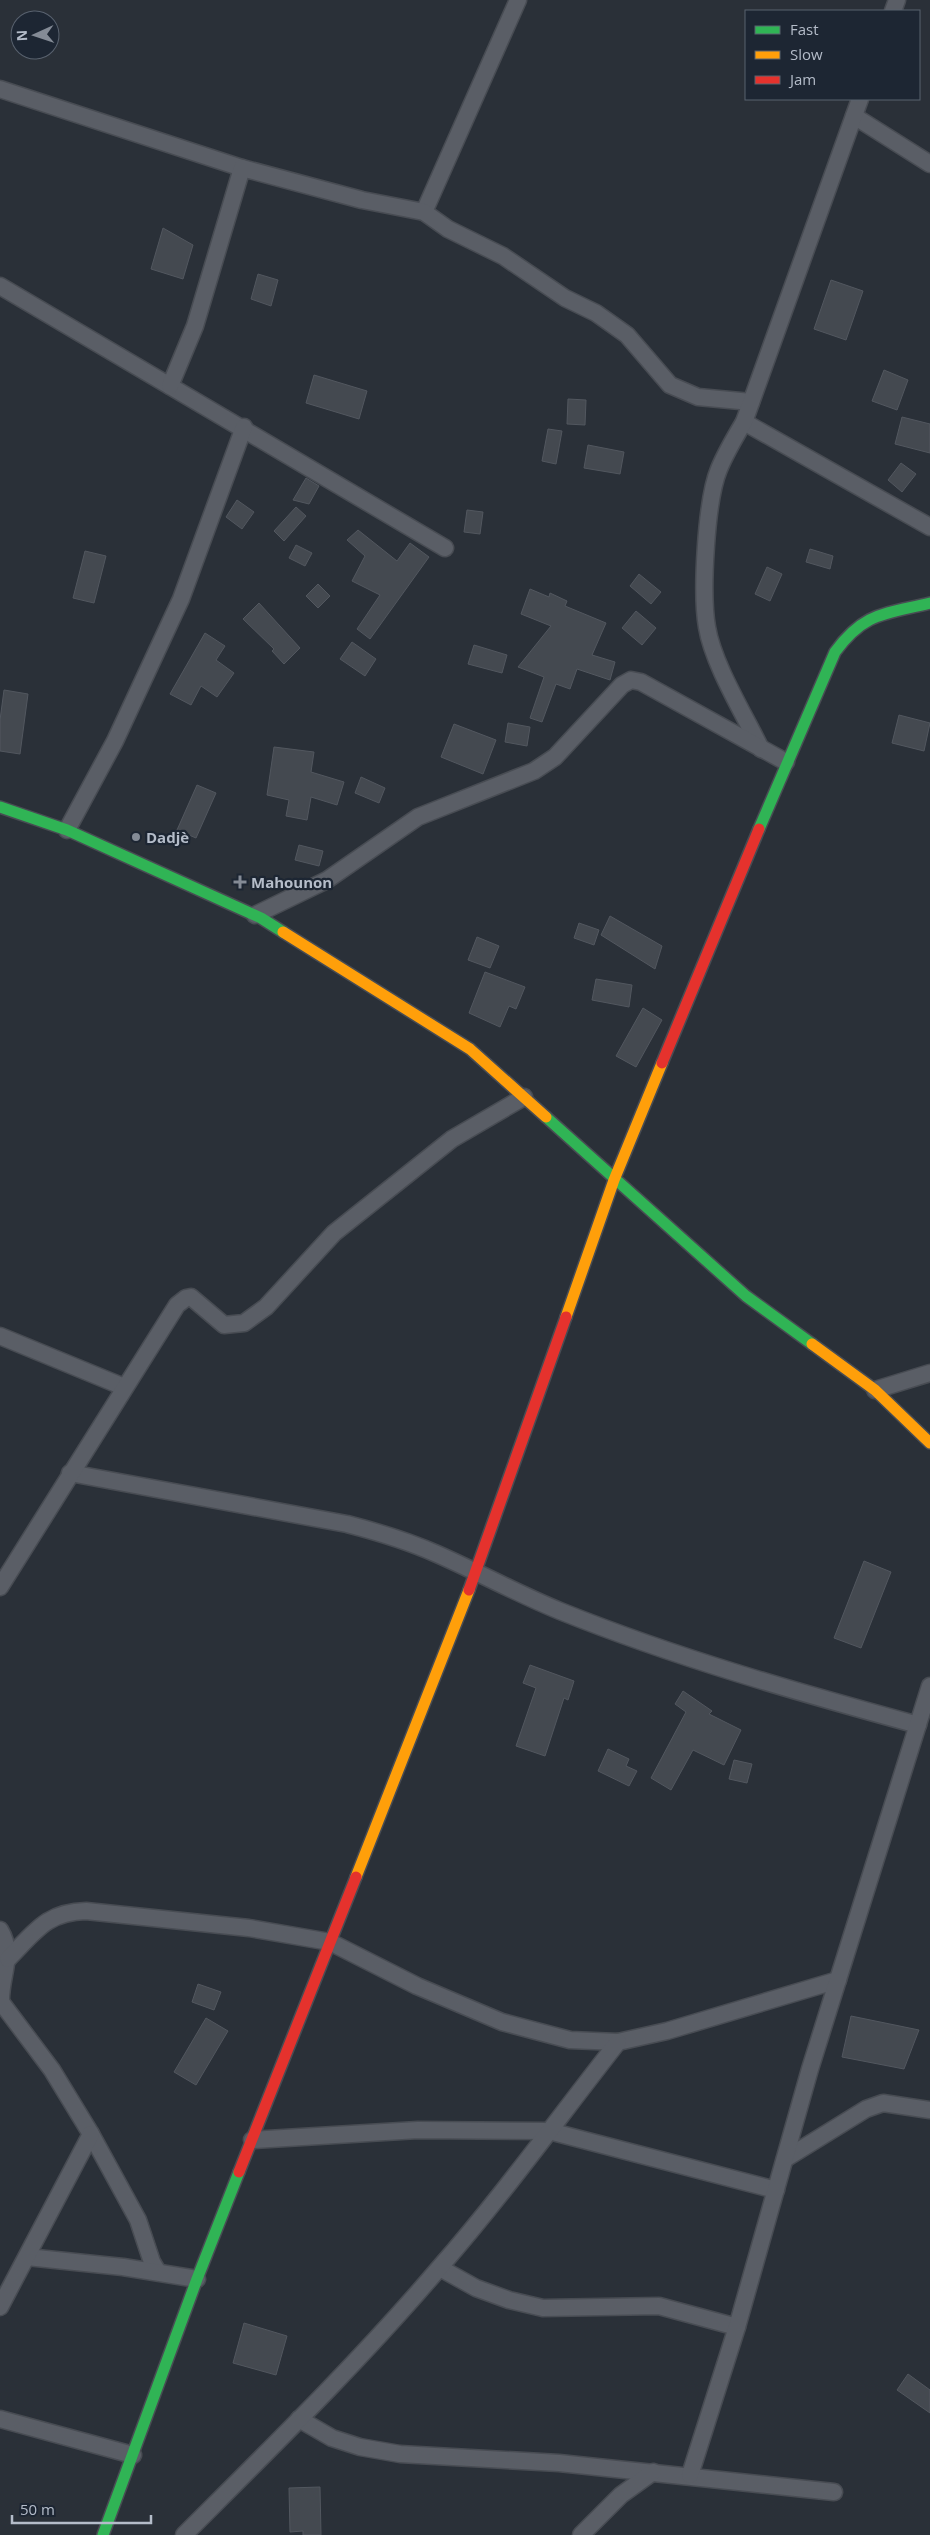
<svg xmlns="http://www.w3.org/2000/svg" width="930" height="2535" font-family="'Open Sans',sans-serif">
<rect width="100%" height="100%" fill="#2a3038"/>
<!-- building -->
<g fill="#444950" stroke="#52575f">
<polygon points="163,228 193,245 183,279 151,269"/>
<polygon points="258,274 278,280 271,306 251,299"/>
<polygon points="831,280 863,291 846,340 814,329"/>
<polygon points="884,370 908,380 897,410 872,401"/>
<polygon points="314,375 367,391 359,419 306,403"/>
<polygon points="568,399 586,400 585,425 567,424"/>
<polygon points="902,417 930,424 930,453 895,444"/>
<polygon points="548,429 562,431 556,464 542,461"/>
<polygon points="588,445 624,452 620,474 584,468"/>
<polygon points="901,463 916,474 902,492 888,480"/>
<polygon points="306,478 319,486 309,504 293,500"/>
<polygon points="237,500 254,512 242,529 226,517"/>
<polygon points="296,507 306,516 284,541 274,531"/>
<polygon points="467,510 483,512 480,534 464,532"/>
<polygon points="358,530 397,561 410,543 429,557 370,639 357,629 380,595 352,581 365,556 347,540"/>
<polygon points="296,545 312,553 305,566 289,558"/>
<polygon points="810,549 833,556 830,569 806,562"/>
<polygon points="85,551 106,556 94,603 73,598"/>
<polygon points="767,567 782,574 770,601 755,594"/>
<polygon points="639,574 661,592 651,604 630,586"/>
<polygon points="318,584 330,596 318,608 306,596"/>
<polygon points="530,589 549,597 550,593 567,601 565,606 606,623 592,655 615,662 610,680 577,669 570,689 556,684 542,722 530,718 544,677 518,667 551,626 521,614"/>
<polygon points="259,603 300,648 284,664 272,651 274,649 243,619"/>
<polygon points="636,611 656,628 642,645 622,628"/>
<polygon points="205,633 225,646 216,660 234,673 217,697 201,686 191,705 170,694"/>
<polygon points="352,642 376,659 365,676 340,659"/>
<polygon points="474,645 507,655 502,673 468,664"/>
<polygon points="4,690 28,694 20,754 0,751 0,720"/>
<polygon points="899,715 930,723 924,751 892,743"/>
<polygon points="508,723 530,727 527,746 505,742"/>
<polygon points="454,724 496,740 483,774 441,757"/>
<polygon points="274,747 314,752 311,772 344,782 337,805 311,797 307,820 286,816 289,800 267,795"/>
<polygon points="361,777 385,788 379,803 355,793"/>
<polygon points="197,785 216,793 196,838 177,830"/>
<polygon points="299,845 323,851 319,866 295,860"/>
<polygon points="610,916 662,946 655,969 601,935"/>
<polygon points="579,923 599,930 594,945 574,938"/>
<polygon points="477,937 499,946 490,968 468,960"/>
<polygon points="485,972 525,987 516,1009 509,1006 500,1027 469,1013"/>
<polygon points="596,979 632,985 629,1007 592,1000"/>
<polygon points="643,1008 662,1020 636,1067 616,1056"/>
<polygon points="864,1561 891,1572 861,1648 834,1638"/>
<polygon points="530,1665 574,1681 568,1700 564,1698 545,1756 516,1746 536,1688 523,1683"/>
<polygon points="683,1691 712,1711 709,1714 741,1730 724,1765 693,1750 671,1790 651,1778 686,1712 675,1704"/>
<polygon points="608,1749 629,1759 626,1766 637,1771 629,1786 598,1771"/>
<polygon points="734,1760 752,1764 747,1783 729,1779"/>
<polygon points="198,1984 221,1992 214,2010 192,2002"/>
<polygon points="851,2016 919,2030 904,2069 842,2057"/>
<polygon points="206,2018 228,2031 196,2085 174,2072"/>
<polygon points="244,2323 287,2336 276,2375 233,2363"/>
<polygon points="908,2374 930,2390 930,2413 897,2390"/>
<polygon points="320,2487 321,2535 303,2535 303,2531 290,2532 289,2488"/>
</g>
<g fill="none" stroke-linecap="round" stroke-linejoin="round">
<!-- street casing -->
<g stroke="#484c53" stroke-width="19">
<g id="street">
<polyline points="893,11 897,0"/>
<polyline points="0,89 242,168"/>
<polyline points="854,116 930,164"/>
<polyline points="424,212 518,0"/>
<polyline points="0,286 445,548"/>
<polyline points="170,386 195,326 242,168 362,200 424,212 448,229 503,256 565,298 596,313 627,335 670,385 698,397 751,402"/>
<polyline points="744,422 930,527"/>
<path d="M761,749C744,714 713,664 707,627C701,593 706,500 719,469C726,452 735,437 744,422L860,99"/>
<polyline points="67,830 115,741 181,599 244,427"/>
<polyline points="255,915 327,880 418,817 534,771 555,757 622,685 631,680 641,682 786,762"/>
<polyline points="0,1336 124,1387"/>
<polyline points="875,1390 930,1373"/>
<path d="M70,1473L347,1524C378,1532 408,1541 437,1554C478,1572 518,1594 560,1611C677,1658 797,1692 918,1725"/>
<polyline points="0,1587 177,1305 186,1298 191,1297 224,1325 244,1323 266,1307 334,1233 452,1139 524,1097"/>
<path d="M0,1930C15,1955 0,1976 1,2002L52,2070L91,2134L138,2220L152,2262L158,2272"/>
<path d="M8,1959C35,1932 46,1912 86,1911L249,1928L330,1942L417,1986L502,2022L570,2040L618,2042L667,2031L838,1980"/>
<polyline points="252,2140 418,2130 549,2131 776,2190"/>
<polyline points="785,2159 866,2109 883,2103 930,2110"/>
<polyline points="27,2257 123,2267 197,2279"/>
<polyline points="440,2268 476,2288 509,2300 543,2308 659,2306 737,2327"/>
<polyline points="0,2307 91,2134"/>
<polyline points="0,2419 133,2455"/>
<polyline points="299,2419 332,2438 360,2447 400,2454 559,2463 834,2492"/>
<polyline points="690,2475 737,2327 810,2069 930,1686"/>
<path d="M184,2535C271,2448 360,2361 440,2267C503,2195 559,2117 618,2042"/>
<polyline points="581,2535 621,2495 653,2472"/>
</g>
</g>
<!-- fast casing -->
<g stroke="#484c53" stroke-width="14">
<g id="fast">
<polyline points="0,807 67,830 261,918 283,932"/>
<path d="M759,829L835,652C864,612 885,614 930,603"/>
<polyline points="546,1117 746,1296 812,1344"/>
<polyline points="103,2535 197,2279 239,2172"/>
</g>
</g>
<!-- slow casing -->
<g stroke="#484c53" stroke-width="14">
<g id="slow">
<polyline points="283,932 470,1049 546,1117"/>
<polyline points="566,1317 614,1180 662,1063"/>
<polyline points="812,1344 875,1390 930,1443"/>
<polyline points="356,1877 469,1590"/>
</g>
</g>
<!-- jam casing -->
<g stroke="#484c53" stroke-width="14">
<g id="jam">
<polyline points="662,1063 759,829"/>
<polyline points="469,1590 566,1317"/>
<polyline points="239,2172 356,1877"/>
</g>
</g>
<!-- street -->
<use href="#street" stroke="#5a5e66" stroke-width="16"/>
<!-- fast -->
<use href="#fast" stroke="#30b455" stroke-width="11"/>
<!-- slow -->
<use href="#slow" stroke="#ff9f0a" stroke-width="11"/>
<!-- jam -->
<use href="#jam" stroke="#e5322d" stroke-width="11"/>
</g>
<!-- markers -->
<g fill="#848b96" stroke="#1d2633" stroke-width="2">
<circle cx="136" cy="837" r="5"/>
<path d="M237.5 874.5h5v5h5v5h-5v5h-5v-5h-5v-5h5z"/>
</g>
<g text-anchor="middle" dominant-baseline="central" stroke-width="4.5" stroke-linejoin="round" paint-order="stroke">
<!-- poi labels -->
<g font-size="15" font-weight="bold" fill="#b4bcc9" stroke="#1d2633" text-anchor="start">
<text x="146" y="837">Dadjè</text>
<text x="251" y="882">Mahounon</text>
</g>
</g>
<!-- legend -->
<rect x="745" y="10" width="175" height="90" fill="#1d2633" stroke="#59626f"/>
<rect x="755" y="26" width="25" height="8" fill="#30b455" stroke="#59626f"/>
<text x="790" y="35" font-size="15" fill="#b4bcc9">Fast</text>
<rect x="755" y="51" width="25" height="8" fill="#ff9f0a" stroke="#59626f"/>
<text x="790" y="60" font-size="15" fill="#b4bcc9">Slow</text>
<rect x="755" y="76" width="25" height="8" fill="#e5322d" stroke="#59626f"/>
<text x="790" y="85" font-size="15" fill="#b4bcc9">Jam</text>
<!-- north arrow -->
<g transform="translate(35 35) rotate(267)"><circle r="24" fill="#1d2633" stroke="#59626f"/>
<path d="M0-4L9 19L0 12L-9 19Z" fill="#848b96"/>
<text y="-8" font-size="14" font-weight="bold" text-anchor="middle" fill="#b4bcc9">N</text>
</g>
<!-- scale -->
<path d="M12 2515v8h139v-8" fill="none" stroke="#b4bcc9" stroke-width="2.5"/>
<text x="20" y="2515" font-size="15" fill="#b4bcc9" stroke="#1d2633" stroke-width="4" paint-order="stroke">50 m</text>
</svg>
